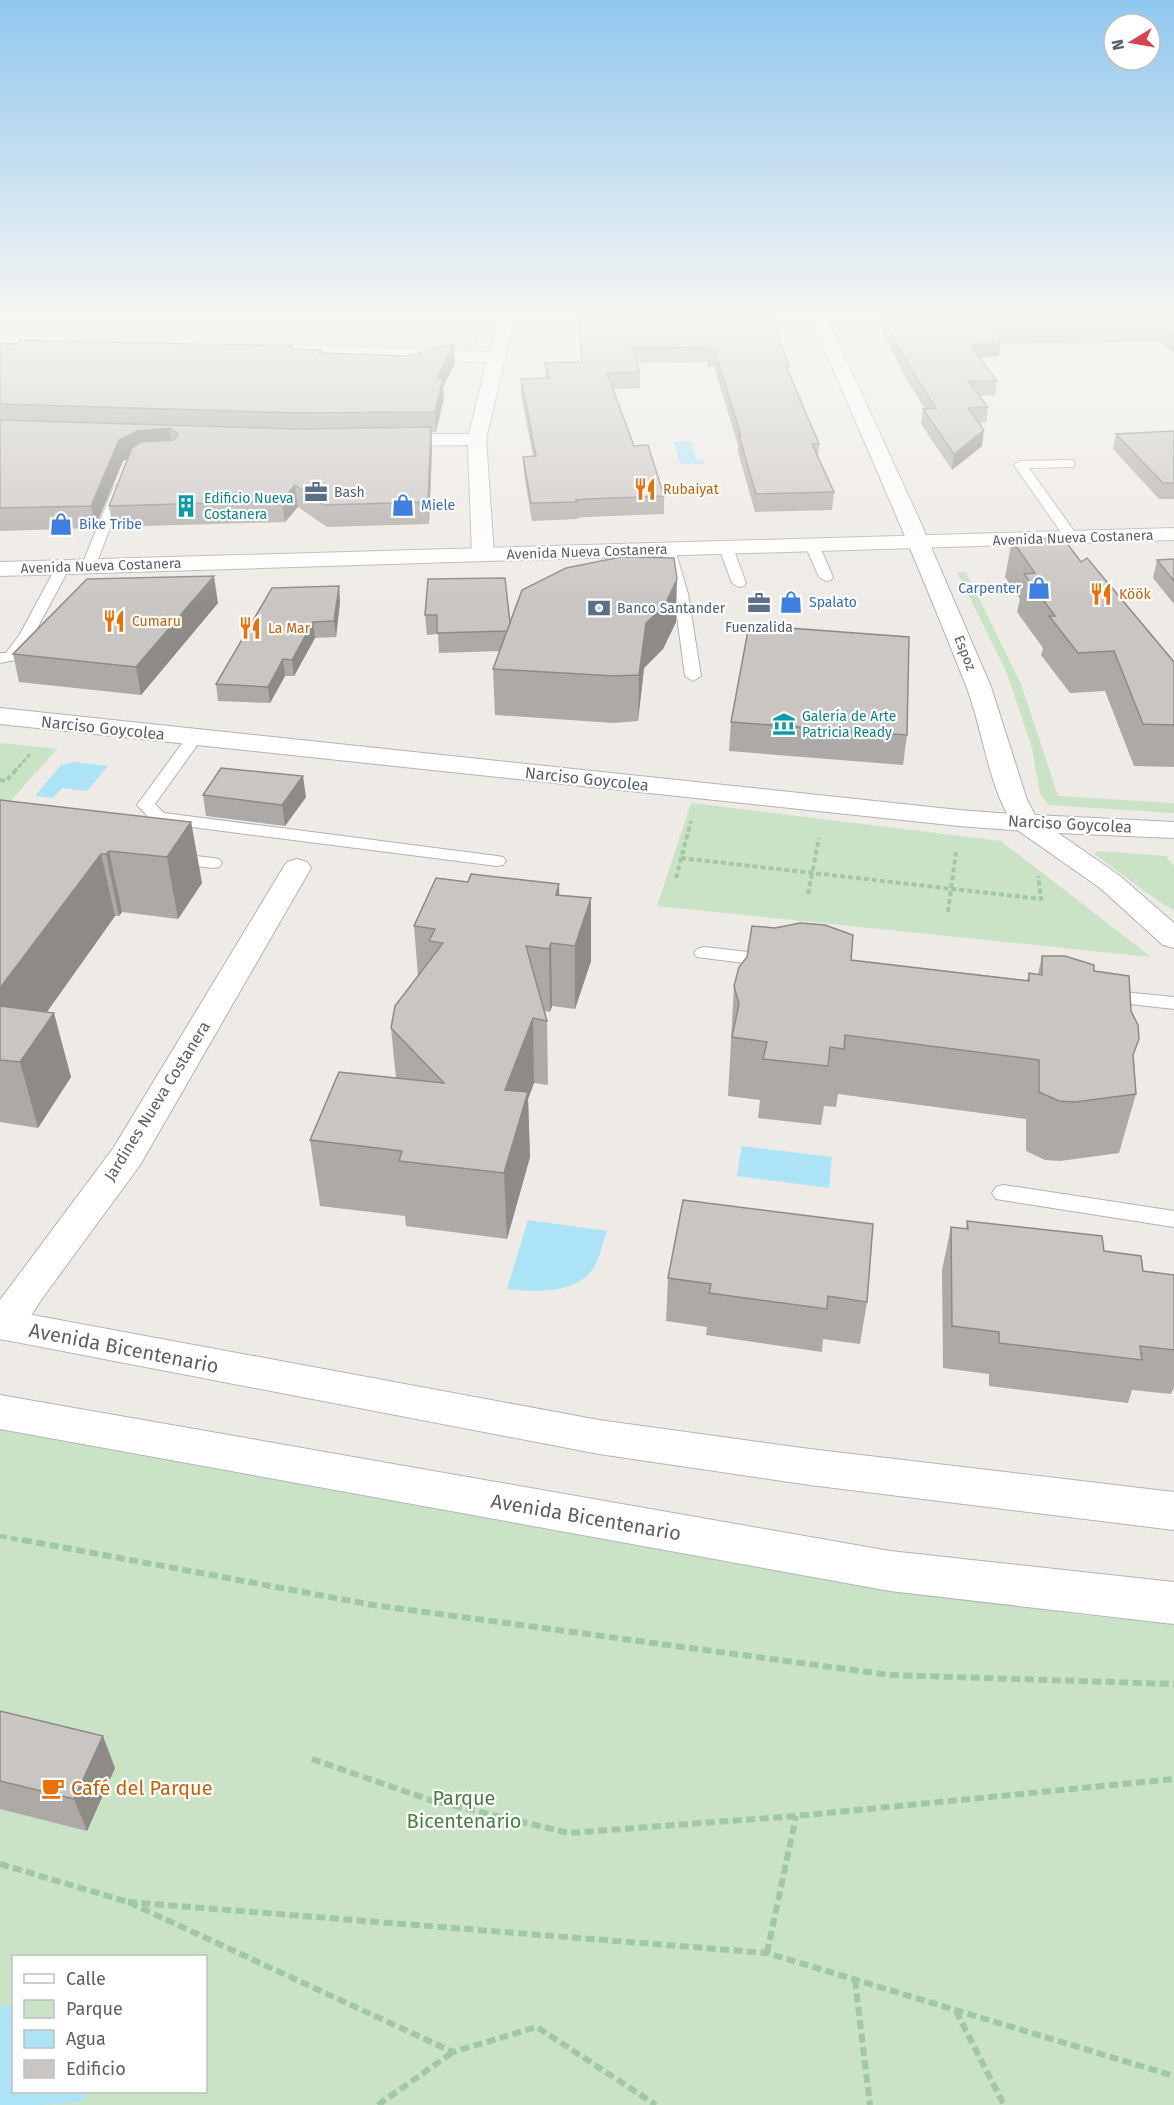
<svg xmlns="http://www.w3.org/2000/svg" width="1174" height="2105" font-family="'Fira Sans',sans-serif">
<rect width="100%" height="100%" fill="#eeeae5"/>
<!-- green -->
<g fill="#cae2c5" fill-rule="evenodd">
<polygon points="17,314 486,314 474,352 0,338 0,326"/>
<polygon points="957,572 966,572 1021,684 1058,796 1174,803 1174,813 1049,805 1040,794 1032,748 1007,673"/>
<polygon points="0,743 57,749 5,807 0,807"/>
<polygon points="691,803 1001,841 1151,957 657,906"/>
<polygon points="1097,851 1166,856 1174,866 1174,910 1158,901 1097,856 1095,853"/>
<path d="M0,1428L1073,1614L1174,1624V2105H0ZM14,1956H206V2092H14Z"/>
</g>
<!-- water -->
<g fill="#ade3f6">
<polygon points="691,441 696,459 703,460 704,464 680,464 673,442"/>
<polygon points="75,762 108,766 87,791 62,788 53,798 35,796 61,765"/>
<polygon points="742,1146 832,1157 829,1188 737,1176"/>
<path d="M528,1220L607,1231C603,1242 600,1257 594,1267C577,1295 534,1292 507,1289Z"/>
<polygon points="13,2005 14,2092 87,2092 84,2101 40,2105 0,2105 0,2007"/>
</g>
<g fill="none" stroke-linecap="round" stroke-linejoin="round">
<!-- service casing -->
<g stroke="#b0b3b6" stroke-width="2">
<g id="service">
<polygon points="1070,460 1074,461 1074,467 1029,468 1079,538 1072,542 1067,541 1014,465 1020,461"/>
<polygon points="120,483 126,487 95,567 88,571 83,570 81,567 114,487"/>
<polygon points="812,541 819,545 833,577 831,580 826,581 819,577 805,545"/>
<polygon points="726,544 733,548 746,583 744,586 739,587 732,583 719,548"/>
<polygon points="669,549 676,553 688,594 701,676 693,681 685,676 674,594 662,553"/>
<polygon points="63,563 70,567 34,634 16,660 0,663 0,653 6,653 20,634 56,567"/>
<polygon points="195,732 203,737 155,804 164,813 497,856 503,857 506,861 503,865 497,866 153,822 137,805 189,734"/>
<polygon points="170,853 213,858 219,859 222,863 219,867 213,868 164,862 161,858 164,854"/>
<polygon points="704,947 775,955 782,957 785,961 782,965 775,967 697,957 694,953 697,949"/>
<polygon points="1102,990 1174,997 1174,1009 1095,1000 1092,996 1095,992"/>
<polygon points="1004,1185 1174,1211 1174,1227 996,1199 992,1193 996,1187"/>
</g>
</g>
<!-- minor casing -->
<g stroke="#b0b3b6" stroke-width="2">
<g id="minor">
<polygon points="499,314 515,314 486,439 494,555 491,560 483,561 475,560 472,555 468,445 388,446 381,444 379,440 381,436 388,434 469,434 487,362 277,355 269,350 277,345 490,352"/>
<polygon points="0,336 63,338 71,343 63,348 0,346"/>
<polygon points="0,708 959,810 1026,815 1036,817 1040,823 1036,829 1026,831 959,826 0,724"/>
<polygon points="297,859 307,862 311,868 140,1165 41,1300 18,1336 4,1340 0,1339 0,1300 114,1147 283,868 287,862"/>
</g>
</g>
<!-- tertiary casing -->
<g stroke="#b0b3b6" stroke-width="2">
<path id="tertiary" d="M809,314H825L919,519L991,687L1027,800L1035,815L1174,822V838L1058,833L1120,876L1174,923V948L1163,945L1100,888L1016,829C987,786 984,731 965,683C916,559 863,437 809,314Z"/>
</g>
<!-- secondary casing -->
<g stroke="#b2b5b8" stroke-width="2">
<g id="secondary">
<polygon points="1174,528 1174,540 0,576 0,562"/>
<polygon points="0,1309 599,1420 810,1449 1174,1492 1174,1530 810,1485 599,1454 0,1339"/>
<polygon points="0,1395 890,1551 1174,1582 1174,1624 890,1591 0,1429"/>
</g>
</g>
<!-- path-far4 -->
<g stroke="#a1c8a6" stroke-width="2" stroke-dasharray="3 1.5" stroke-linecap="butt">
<polyline points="133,314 124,319 129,323 141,326 173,320 234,322"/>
<polyline points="92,333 250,337"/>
<polyline points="211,347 243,314"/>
</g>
<!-- path-far3 -->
<polyline stroke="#a1c8a6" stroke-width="3" stroke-dasharray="4.5 2" stroke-linecap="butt" points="14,772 31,753"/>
<!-- path-far2 -->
<g stroke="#a1c8a6" stroke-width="4" stroke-dasharray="5 3" stroke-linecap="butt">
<polyline points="0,780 6,781 16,770"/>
<polyline points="681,858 1041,899 1038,876"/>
<polyline points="676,878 691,821"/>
<polyline points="808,894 819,838"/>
<polyline points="948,912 956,852"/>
</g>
<!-- path-far1 -->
<polyline stroke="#a1c8a6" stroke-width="4.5" stroke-dasharray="7 4" stroke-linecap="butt" points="0,1536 31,1542"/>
<!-- path -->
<g stroke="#a1c8a6" stroke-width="6" stroke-dasharray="9 4.5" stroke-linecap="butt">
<polyline points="23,1540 373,1605 890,1675 1174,1684"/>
<polyline points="312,1759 430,1800 569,1833 796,1816 1174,1779"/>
<polyline points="0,1864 128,1902 453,2052 537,2027 656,2105"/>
<polyline points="128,1902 767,1953 1174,2076"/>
<polyline points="767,1953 796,1816"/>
<polyline points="855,1980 870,2105"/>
<polyline points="956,2011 1004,2105"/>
<polyline points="378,2105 453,2052"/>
</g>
<!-- service -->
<use href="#service" fill="#fff" fill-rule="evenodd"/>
<!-- minor -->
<use href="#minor" fill="#fff" fill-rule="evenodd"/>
<!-- tertiary -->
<use href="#tertiary" fill="#fff" fill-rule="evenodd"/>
<!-- secondary -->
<use href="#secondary" fill="#fff" fill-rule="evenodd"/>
</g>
<!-- wall -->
<g fill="#ada9a7">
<polygon points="578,314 770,314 789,366 788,370 819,444 818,457 834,492 832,510 755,512 738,452 738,445 714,367 708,367 707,362 637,363 640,372 640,388 613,389 634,446 664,496 664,514 587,517 577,518 577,519 532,521 524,474 523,457 533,456 521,395 521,379 545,378 545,363 581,362"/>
<polygon points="874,314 1174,314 1174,354 1161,342 1001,344 999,356 980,358 997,381 995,395 979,396 988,407 986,422 979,423 982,446 952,470 921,424 923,409 925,409 905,377"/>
<polygon points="0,343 292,346 293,349 322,350 322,353 455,363 443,387 444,398 436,432 431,432 432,448 429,524 327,527 298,507 285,522 113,527 109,506 128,459 123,461 95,528 0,531"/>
<polygon points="1174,431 1174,499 1159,499 1113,449 1116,434"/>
<polygon points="1012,540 1081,562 1174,662 1174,767 1134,766 1105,691 1070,693 1041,655 1043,648 1017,612 1020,599 1005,577"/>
<polygon points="1174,559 1174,604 1153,578 1157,560"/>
<polygon points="428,579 510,623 676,622 663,649 644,668 638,721 614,723 495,715 493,669 500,651 439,653 438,634 427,635 425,615"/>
<polygon points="339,586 340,602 336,637 315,638 294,676 285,676 270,703 218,701 216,684"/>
<polygon points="218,603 141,695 19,682 13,654"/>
<polygon points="731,722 907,735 903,765 729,751"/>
<polygon points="203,795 306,797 285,826 206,816"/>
<polygon points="0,800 191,822 202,883 178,919 122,912 119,916 115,916 47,1012 71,1077 38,1128 0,1122"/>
<polygon points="468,882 559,884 559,895 591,898 591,961 575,1009 552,1006 550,1012 544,1011 547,1021 548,1085 534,1083 528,1099 530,1157 507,1239 406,1226 405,1216 320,1206 310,1140 396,1078 391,1028 418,976 414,926"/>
<polygon points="1042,956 1094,971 1134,1059 1136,1094 1119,1153 1060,1161 1045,1160 1026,1151 1026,1119 838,1094 836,1107 824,1106 821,1125 758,1118 760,1100 728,1096 734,986 851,960 1027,980 1029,973 1038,974"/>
<polygon points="683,1200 867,1302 860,1344 823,1339 822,1352 706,1335 707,1327 666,1321 668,1278"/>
<polygon points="967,1221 1104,1251 1143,1271 1174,1275 1174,1387 1171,1394 1132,1390 1128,1403 989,1386 989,1374 943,1368 942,1270 951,1227 966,1229"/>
<polygon points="0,1711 115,1768 87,1831 0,1809"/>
</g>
<!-- shaded-wall -->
<g fill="#8d8a88">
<polygon points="1001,342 999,356 968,359 970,345"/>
<polygon points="454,344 455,363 443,387 444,398 436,432 435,412 437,378"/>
<polygon points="431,427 432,448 429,524 428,502"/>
<polygon points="170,428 173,449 141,452 123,461 95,528 91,506 119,440 137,431"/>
<polygon points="984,430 982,446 952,470 954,454"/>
<polygon points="295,485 298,507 285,522 282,501"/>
<polygon points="214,576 218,603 141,695 136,667"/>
<polygon points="677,579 676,622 663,649 644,668 638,721 639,675 646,623"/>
<polygon points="339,586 340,602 336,637 334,621"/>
<polygon points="313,622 315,638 294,676 292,660"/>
<polygon points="283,659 285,676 270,703 268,687"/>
<polygon points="303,776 306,797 285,826 282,805"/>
<polygon points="191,822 202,883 178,919 167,857"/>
<polygon points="109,851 122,912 119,916 106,854"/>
<polygon points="101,854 115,916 12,1061 0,1045 0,988"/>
<polygon points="559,884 560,944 556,895"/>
<polygon points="591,898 591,961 575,1009 575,946"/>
<polygon points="551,943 552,1006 550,1012 549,949"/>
<polygon points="54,1013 71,1077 38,1128 20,1062"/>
<polygon points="533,1018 534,1083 528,1099 530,1157 507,1239 504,1173 505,1090"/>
<polygon points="103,1736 115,1768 87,1831 74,1799"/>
</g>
<!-- building -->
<g fill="#c9c5c2" stroke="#8d8a88" stroke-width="1.5">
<polygon points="579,314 770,314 789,366 786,366 819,444 812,444 834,492 756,494 739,436 741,436 715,351 709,351 708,347 631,348 640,372 607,373 634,446 648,445 664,496 587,499 576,500 577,502 531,503 523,457 536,456 521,379 549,378 545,363 582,362"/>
<polygon points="882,314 1174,314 1174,338 1164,328 993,330 1001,342 970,345 997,381 968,381 988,407 968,408 984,430 954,454 923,409 936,408 907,363"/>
<polygon points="20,340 292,346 291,349 322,350 319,353 407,356 454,344 437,378 443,378 435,412 298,413 0,404 0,343 16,344"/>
<polygon points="0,420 298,429 431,427 428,502 324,505 295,485 282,501 109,506 132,448 141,442 174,440 178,434 170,428 137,431 119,440 91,506 0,508"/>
<polygon points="1174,431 1174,483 1163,483 1116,434"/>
<polygon points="1063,538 1081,562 1087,558 1174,662 1174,725 1143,724 1114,651 1078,653 1049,616 1055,616 1024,574 1035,573 1012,540"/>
<polygon points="621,557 674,558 677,579 665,605 646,623 639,675 614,676 493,669 522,590 566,568"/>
<polygon points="1174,559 1174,581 1157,560"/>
<polygon points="214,576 136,667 13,654 87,579"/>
<polygon points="505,578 510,623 507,631 437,633 437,615 425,615 428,579"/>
<polygon points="339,586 334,621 313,622 292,660 283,659 268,687 216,684 272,588"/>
<polygon points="749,625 909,637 907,735 731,722"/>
<polygon points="221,768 303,776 282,805 203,795"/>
<polygon points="0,800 191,822 167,857 109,851 106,854 101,854 0,988"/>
<polygon points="471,874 559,884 556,895 591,898 575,946 551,943 549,949 526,946 547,1021 533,1018 505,1090 528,1092 504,1173 399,1161 402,1151 310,1140 339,1072 444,1083 391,1028 395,1006 443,943 429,941 435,929 414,926 436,878 468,882"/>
<polygon points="800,923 825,925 853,935 851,960 1029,981 1029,973 1042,975 1042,956 1065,956 1094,965 1094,971 1129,976 1131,1011 1138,1025 1139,1039 1133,1055 1136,1094 1075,1102 1059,1101 1039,1092 1039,1060 845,1035 844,1049 830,1047 828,1066 763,1059 767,1042 732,1037 739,1004 734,986 739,967 747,957 752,926 775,928"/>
<polygon points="0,1006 54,1013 20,1062 0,1060"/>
<polygon points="683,1200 873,1224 867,1302 828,1296 827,1309 709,1293 711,1284 668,1278"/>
<polygon points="967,1221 1102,1236 1104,1251 1141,1256 1143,1271 1174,1275 1174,1350 1140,1346 1142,1360 999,1343 999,1332 952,1326 951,1227 968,1229"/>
<polygon points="0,1711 103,1736 74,1799 0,1781"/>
</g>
<!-- sky -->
<linearGradient id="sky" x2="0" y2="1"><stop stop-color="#90c7ee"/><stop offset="0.52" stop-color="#f7f6f3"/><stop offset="1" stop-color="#f7f6f3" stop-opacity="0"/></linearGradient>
<rect width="1174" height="608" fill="url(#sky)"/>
<!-- icons -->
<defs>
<g id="restaurant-bare" transform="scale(1.8)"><path d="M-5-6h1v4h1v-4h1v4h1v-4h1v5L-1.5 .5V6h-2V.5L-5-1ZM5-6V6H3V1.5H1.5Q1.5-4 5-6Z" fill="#e8710a" stroke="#fff" stroke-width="2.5" paint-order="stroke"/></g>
<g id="office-bare" transform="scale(1.8)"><path d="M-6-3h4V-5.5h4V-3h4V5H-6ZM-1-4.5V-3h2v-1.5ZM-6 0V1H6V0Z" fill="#5c6f8a" stroke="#fff" stroke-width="2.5" paint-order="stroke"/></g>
<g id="shop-bare" transform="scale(1.8)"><path d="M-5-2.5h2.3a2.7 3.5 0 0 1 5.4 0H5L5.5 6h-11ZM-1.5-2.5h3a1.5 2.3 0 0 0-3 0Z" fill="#3f7fe0" stroke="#fff" stroke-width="2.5" paint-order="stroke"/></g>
<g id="building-bare" transform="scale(1.8)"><path d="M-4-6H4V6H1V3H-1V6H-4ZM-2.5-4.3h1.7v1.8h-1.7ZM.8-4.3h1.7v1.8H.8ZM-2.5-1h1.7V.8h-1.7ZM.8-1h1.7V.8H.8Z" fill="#0f9aa8" stroke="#fff" stroke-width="2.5" paint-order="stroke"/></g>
<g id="bank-bare" transform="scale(1.8)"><path d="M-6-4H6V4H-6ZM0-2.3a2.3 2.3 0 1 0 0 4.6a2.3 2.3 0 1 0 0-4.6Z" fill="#5c6f8a" stroke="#fff" stroke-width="2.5" paint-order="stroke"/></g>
<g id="museum-bare" transform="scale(1.8)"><path d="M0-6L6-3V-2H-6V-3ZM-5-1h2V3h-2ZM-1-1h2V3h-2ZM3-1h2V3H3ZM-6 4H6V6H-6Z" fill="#0f9aa8" stroke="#fff" stroke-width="2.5" paint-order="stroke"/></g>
<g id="cafe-bare" transform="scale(1.8)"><path d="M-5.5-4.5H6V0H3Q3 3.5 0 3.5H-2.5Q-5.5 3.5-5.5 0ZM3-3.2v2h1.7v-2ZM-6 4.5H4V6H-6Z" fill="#e8710a" stroke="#fff" stroke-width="2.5" paint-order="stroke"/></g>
</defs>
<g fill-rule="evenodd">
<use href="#restaurant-bare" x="645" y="489"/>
<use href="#office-bare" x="316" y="492"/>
<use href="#shop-bare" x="403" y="505"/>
<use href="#building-bare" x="186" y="506"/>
<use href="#shop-bare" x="61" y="524"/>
<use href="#shop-bare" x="1039" y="588"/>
<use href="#restaurant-bare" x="1101" y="594"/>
<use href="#shop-bare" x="791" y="602"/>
<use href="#office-bare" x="759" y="603"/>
<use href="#bank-bare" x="599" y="608"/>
<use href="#restaurant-bare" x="114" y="621"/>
<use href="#restaurant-bare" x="250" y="628"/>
<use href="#museum-bare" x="784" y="724"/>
<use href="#cafe-bare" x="53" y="1788"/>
</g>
<g text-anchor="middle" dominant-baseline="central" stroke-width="4.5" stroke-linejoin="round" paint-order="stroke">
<!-- far-food labels -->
<g font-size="14" fill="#c56008" stroke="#fff" text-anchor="start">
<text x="663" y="489">Rubaiyat</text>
<text x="1119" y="594">Köök</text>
<text x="132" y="621">Cumaru</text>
<text x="268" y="628">La Mar</text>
</g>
<!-- far-service labels -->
<g font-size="14" fill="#4e5e75" stroke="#fff" text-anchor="start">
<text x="334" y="492">Bash</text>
<text x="617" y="608">Banco Santander</text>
<text x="759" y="627" text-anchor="middle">Fuenzalida</text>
</g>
<!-- far-culture labels -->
<g font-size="14" fill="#0d838f" stroke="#fff" text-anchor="start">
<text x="204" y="498">Edificio Nueva<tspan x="204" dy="16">Costanera</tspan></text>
<text x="802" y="716">Galería de Arte<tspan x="802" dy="16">Patricia Ready</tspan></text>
</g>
<!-- far-shop labels -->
<g font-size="14" fill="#366cbe" stroke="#fff" text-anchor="start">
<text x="421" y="505">Miele</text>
<text x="79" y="524">Bike Tribe</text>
<text x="1021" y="588" text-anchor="end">Carpenter</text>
<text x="809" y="602">Spalato</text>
</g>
<!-- far-street labels -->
<g font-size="14" fill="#5d6164" stroke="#fff">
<text transform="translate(1073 538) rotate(-2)">Avenida Nueva Costanera</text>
<text transform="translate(587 552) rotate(-2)">Avenida Nueva Costanera</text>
<text transform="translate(101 566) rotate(-2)">Avenida Nueva Costanera</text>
<text transform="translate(965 653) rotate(68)">Espoz</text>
</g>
<!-- street labels -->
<g font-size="16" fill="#5d6164" stroke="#fff">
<text transform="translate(103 728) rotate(6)">Narciso Goycolea</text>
<text transform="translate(587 779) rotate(6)">Narciso Goycolea</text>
<text transform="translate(1070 824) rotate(3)">Narciso Goycolea</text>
<text transform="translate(157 1101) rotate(-58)">Jardines Nueva Costanera</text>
</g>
<!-- near-street labels -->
<g font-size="20" fill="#5d6164" stroke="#fff">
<text transform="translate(124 1348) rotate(11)">Avenida Bicentenario</text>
<text transform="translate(586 1517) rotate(10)">Avenida Bicentenario</text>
</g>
<!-- near-food labels -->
<g font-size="20" fill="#c56008" stroke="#fff" text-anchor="start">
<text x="71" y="1788">Café del Parque</text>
</g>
<!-- near-park labels -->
<g font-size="20" fill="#48813f" stroke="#fff">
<text x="464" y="1798">Parque<tspan x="464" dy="23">Bicentenario</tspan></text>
</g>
</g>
<!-- legend -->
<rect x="12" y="1955" width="195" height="138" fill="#ffffff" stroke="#bec0c1" stroke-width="1.5"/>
<rect x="24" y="1974" width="30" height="9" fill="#ffffff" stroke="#bec0c1" stroke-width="1.5"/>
<text x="66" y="1985" font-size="18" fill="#5d6164">Calle</text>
<rect x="24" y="2000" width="30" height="18" fill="#cae2c5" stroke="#bec0c1" stroke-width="1.5"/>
<text x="66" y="2015" font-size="18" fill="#5d6164">Parque</text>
<rect x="24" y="2030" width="30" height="18" fill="#ade3f6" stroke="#bec0c1" stroke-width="1.5"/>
<text x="66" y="2045" font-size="18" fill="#5d6164">Agua</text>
<rect x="24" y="2060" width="30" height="18" fill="#c9c5c2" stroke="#bec0c1" stroke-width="1.5"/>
<text x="66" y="2075" font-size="18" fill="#5d6164">Edificio</text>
<!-- north arrow -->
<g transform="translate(1132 42) rotate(259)"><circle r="28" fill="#ffffff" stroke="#bec0c1" stroke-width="1.5"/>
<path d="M0-4.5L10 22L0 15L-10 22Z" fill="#d64352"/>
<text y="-9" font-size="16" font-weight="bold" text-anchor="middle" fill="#5d6164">N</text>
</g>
</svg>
